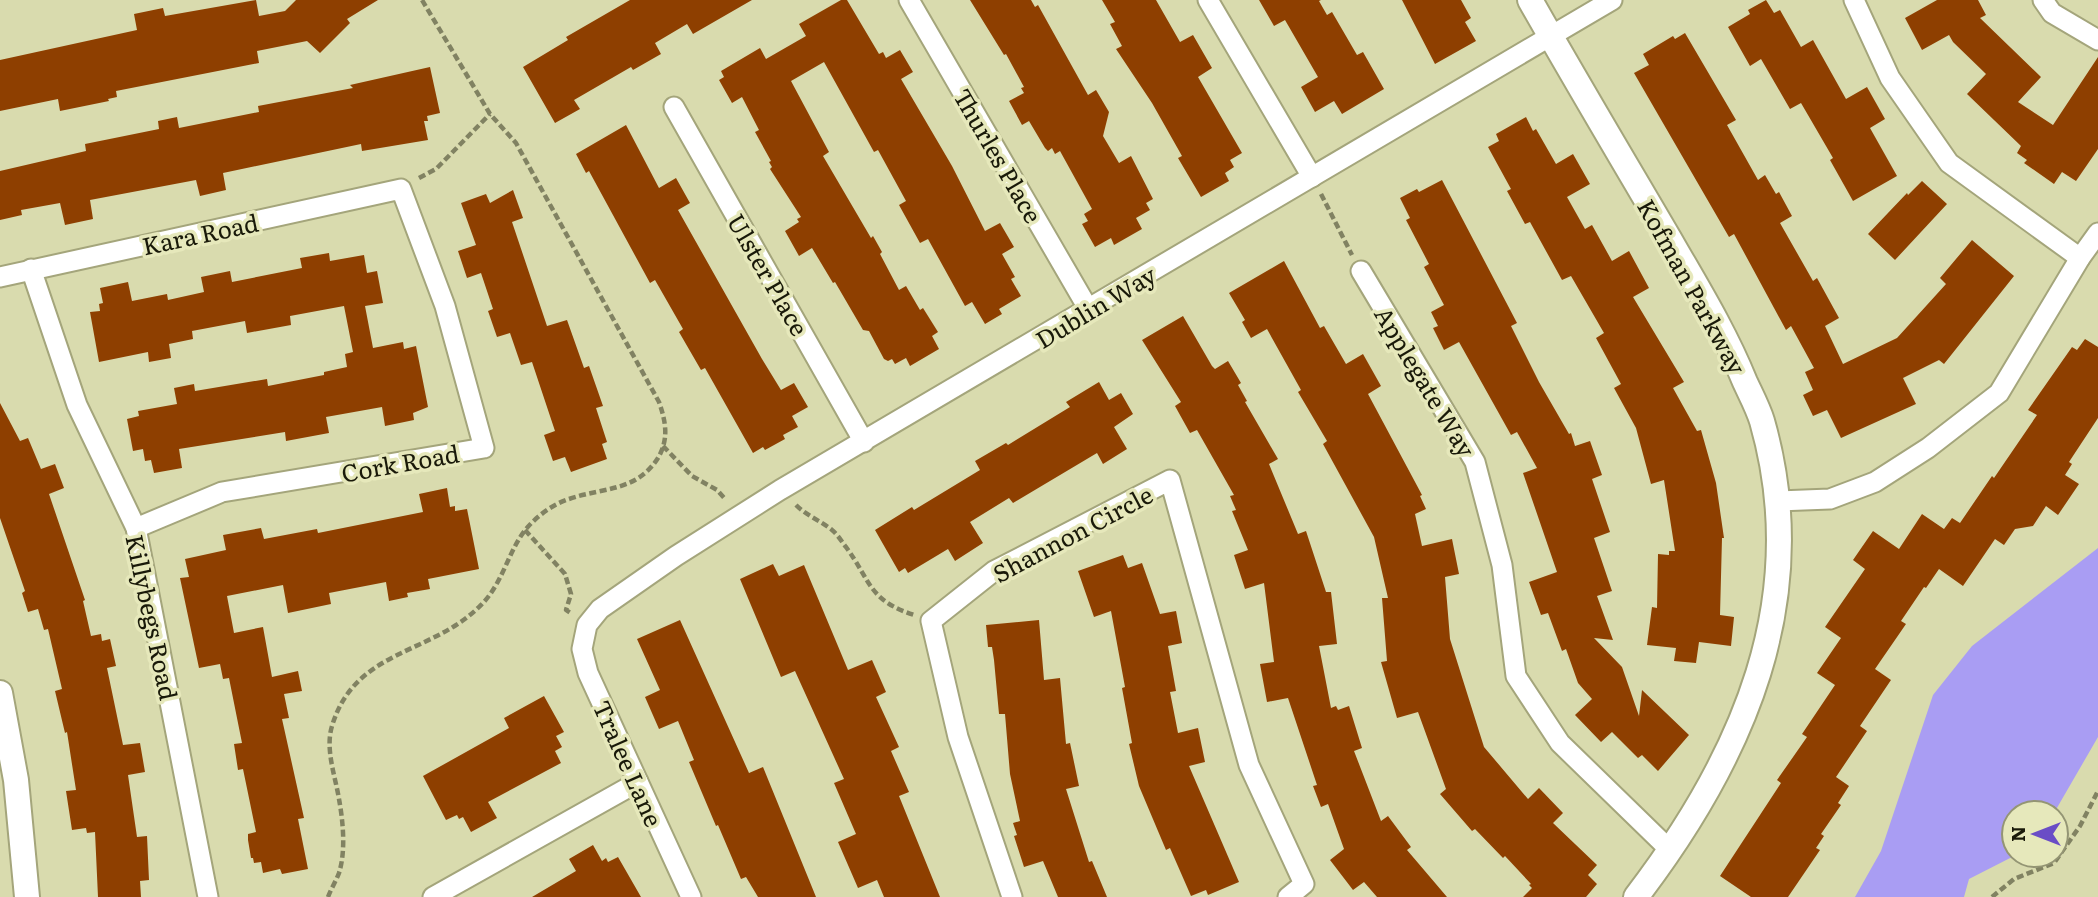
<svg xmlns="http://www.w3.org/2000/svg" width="2098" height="897" font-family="Literata,serif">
<rect width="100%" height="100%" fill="#d9dbae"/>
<!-- water -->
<polygon fill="#a99df3" points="2098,548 2098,737 2054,813 2014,813 2014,855 2016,855 1969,879 1964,897 1855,897 1881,851 1933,695 1972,646"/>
<!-- building -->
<g fill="#8e3f00">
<polygon points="256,0 259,16 285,11 296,0 378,0 347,19 350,23 320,53 307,41 257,51 259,63 116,91 117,97 108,99 109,101 60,111 58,99 0,111 0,60 137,30 134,14 163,8 165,16"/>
<polygon points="630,0 752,0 693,34 687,24 655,43 661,54 633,70 631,67 574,100 580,109 555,123 523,67 568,40 566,37"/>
<polygon points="841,0 847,0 879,54 883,52 886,58 900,50 913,72 901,79 952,166 985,231 1000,223 1014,247 1002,254 1015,277 1011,279 1021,296 999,309 1002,314 985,324 972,302 965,306 928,239 920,243 899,205 906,201 878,150 874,152 824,62 791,81 829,152 823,156 871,238 873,236 882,252 880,254 899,290 906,286 920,310 923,308 938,332 932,336 939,349 910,366 906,358 895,364 892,359 888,361 884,359 869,331 863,330 835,282 833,283 812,248 799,256 785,231 799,222 797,219 801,217 770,169 772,167 769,162 771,161 755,132 759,130 742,97 732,103 719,80 724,77 721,71 760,48 766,59 806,36 799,24"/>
<polygon points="970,0 1031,0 1035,7 1038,5 1088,95 1096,90 1109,112 1103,136 1119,163 1131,156 1153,199 1146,203 1150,210 1136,218 1142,229 1114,245 1111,238 1095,247 1082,224 1088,221 1084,214 1092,209 1060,151 1055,154 1052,148 1048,151 1045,148 1029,121 1022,125 1009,101 1024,93 1021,88 1024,87 1006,54 1004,55"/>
<polygon points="1102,0 1156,0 1180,42 1193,35 1212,68 1198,77 1242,153 1230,160 1234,167 1225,173 1229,181 1201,197 1178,158 1182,156 1152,103 1116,49 1122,46 1110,24 1115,22"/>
<polygon points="1259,0 1321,0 1319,1 1327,15 1332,12 1357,55 1363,52 1384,89 1342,114 1334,101 1315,112 1301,87 1318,77 1285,20 1274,26"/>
<polygon points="1402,0 1461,0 1471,18 1465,22 1476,41 1435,64"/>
<polygon points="1766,0 1774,13 1780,10 1801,47 1813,40 1846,99 1867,87 1885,119 1870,128 1897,176 1853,201 1830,160 1833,158 1801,103 1790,109 1761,59 1750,66 1728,27 1750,14 1748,10"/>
<polygon points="1937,0 1978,0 1986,15 1980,18 2041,77 2018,102 2053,125 2098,57 2098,149 2076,181 2062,172 2054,184 2024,163 2027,160 2017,153 2021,146 1967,94 1986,74 1953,42 1949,35 1922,50 1905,18"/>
<polygon points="1685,33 1736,120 1727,125 1758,180 1765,175 1776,194 1779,192 1792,216 1780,223 1813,281 1817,278 1839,318 1825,326 1843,364 1897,338 1946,284 1940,278 1972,240 2014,276 1944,364 1939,360 1903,378 1916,404 1841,438 1827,410 1813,416 1803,395 1813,390 1805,372 1814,368 1791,326 1786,330 1734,234 1729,237 1634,73 1649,65 1643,54 1673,36 1675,39"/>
<polygon points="430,67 440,113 427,116 428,121 424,121 428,140 362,151 361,144 223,173 226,190 200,196 196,180 90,200 93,219 65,225 60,203 21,210 22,215 0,220 0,171 86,151 85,144 159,129 158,121 177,117 179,128 259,112 258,106 353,88 350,85"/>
<polygon points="1526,117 1533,131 1536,129 1556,164 1573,154 1590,184 1567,197 1585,229 1592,225 1612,261 1629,251 1649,288 1633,297 1684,382 1673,388 1697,431 1701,430 1716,483 1724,538 1722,538 1720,615 1734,617 1731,646 1699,642 1696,663 1674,661 1676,648 1647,645 1652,607 1657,608 1658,554 1669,555 1669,551 1675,551 1664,480 1651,484 1636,428 1614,388 1621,384 1596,338 1604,333 1571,276 1562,280 1530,222 1525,224 1507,191 1511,189 1488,147 1499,141 1496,134"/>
<polygon points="626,125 659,188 676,178 690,203 678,210 762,359 781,390 794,383 808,407 792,416 798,427 783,435 785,439 765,450 763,447 753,453 705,368 701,370 679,332 683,329 655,280 650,283 589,171 586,173 576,154"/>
<polygon points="1442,180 1517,323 1511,326 1539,382 1569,434 1571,433 1575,446 1590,441 1602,475 1592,479 1610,532 1594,538 1612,591 1597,596 1613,640 1594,638 1622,667 1639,716 1642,690 1689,735 1658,771 1642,755 1638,758 1612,732 1601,742 1575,715 1592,699 1578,683 1566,649 1562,651 1548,613 1541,615 1529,582 1557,572 1523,473 1537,468 1517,432 1511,435 1459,342 1444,350 1433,328 1438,326 1431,312 1444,305 1424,267 1429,264 1406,220 1410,218 1400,198 1417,189 1419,192"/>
<polygon points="1922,181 1947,204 1895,260 1868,234 1907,193 1908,195"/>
<polygon points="513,190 523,218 512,222 547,326 567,320 584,368 589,366 603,406 596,408 607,442 602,444 607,459 571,472 565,457 553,461 544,435 555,431 532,362 521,365 510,333 497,337 488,311 493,309 481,273 467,278 458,251 476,245 461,203 486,194 490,203"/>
<polygon points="329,253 330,261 364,255 367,273 377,271 383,303 365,306 373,348 403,342 404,349 416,346 428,407 413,413 414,420 385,426 382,407 326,417 329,433 286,441 285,432 179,449 182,468 154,473 151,460 145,461 143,449 133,451 127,419 139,416 138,411 177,404 174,388 194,384 195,391 267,379 268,386 324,375 324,372 347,367 345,354 353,352 344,306 290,316 291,325 247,333 245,321 192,331 193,339 169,344 171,358 149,362 148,352 99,362 90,312 100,311 99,304 103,303 100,288 128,282 132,301 167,294 168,300 204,292 201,277 230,271 232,282 302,268 300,258"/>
<polygon points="1284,261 1320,328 1324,326 1346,364 1363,354 1381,386 1368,394 1422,495 1420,496 1426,509 1415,514 1422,546 1452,539 1459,574 1445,577 1450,639 1484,747 1528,799 1539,788 1563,813 1553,823 1597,865 1588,875 1597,884 1586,897 1523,897 1532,888 1529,885 1531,884 1505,856 1503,858 1475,829 1472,831 1440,794 1446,789 1418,712 1397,718 1381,662 1387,661 1382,598 1388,598 1374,537 1323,444 1327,441 1298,392 1301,390 1267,329 1251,338 1242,322 1245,320 1229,293"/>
<polygon points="1183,316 1212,366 1215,369 1228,361 1241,383 1238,385 1247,401 1245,402 1278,459 1269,464 1298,534 1306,531 1326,592 1331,592 1337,644 1319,646 1331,708 1336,706 1338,710 1349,706 1362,748 1354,751 1381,821 1388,816 1411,847 1407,850 1447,897 1377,897 1364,882 1353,890 1330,860 1344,849 1328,804 1321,807 1313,786 1317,785 1288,698 1267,702 1260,664 1274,662 1264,583 1245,589 1234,555 1248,550 1232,511 1236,510 1230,496 1234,495 1197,430 1190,433 1175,406 1181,402 1142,340"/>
<polygon points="2085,339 2098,347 2098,418 2069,462 2072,464 2065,475 2079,484 2058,515 2046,506 2033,526 2015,529 2004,545 1995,539 1963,586 1939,569 1926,588 1924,587 1901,621 1906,624 1875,669 1891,680 1860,726 1867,731 1836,777 1849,786 1838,803 1841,805 1821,834 1824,836 1816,848 1820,850 1788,897 1751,897 1720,876 1781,783 1777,780 1807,737 1802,734 1835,685 1817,673 1841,638 1825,627 1865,569 1853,560 1873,531 1899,549 1922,514 1944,529 1952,518 1960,523 1992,476 1994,478 2037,415 2028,410 2072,347 2077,350"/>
<polygon points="1099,382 1109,400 1121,393 1133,414 1114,427 1127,449 1103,464 1097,453 1013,503 1009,498 970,522 983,543 955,561 948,549 908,573 905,568 899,572 875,530 912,507 914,510 980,470 975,461 1006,443 1008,445 1070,407 1066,402"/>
<polygon points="0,403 20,441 28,438 41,469 55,464 64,488 49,494 85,600 83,601 91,636 101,634 102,641 110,639 116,666 107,668 123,745 140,743 145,772 128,775 137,837 147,836 149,880 140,881 141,897 98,897 95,832 87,833 86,828 72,830 66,791 76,790 67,732 65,733 55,691 62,689 48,629 44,630 38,609 28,612 22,593 25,591 0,518"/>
<polygon points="447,488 450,507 455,506 455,511 467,509 479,569 428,579 430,589 407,593 408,597 389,601 386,582 329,593 331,604 288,613 283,585 227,596 234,633 263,627 272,677 298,671 302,691 284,694 289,718 282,719 304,818 298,819 308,869 282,874 280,869 263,873 261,862 254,863 253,858 251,858 248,840 248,834 256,832 243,769 238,770 234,744 242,743 229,678 223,679 220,664 199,668 180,578 189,577 185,559 226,550 223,535 261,528 264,539 317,529 318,533 423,512 419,494"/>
<polygon points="1123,555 1128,568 1142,563 1160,614 1176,611 1182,643 1168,646 1176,691 1170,692 1178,733 1198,728 1205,762 1189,766 1239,882 1208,895 1206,890 1191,896 1170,848 1166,850 1139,786 1129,744 1132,743 1122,688 1125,687 1111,611 1094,617 1078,571"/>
<polygon points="773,564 779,576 804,565 848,670 872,660 886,692 876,697 899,747 891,751 909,792 899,796 940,897 884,897 877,880 858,888 838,842 856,834 834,783 844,779 795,671 781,677 740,579"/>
<polygon points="680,620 749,773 763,767 816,897 758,897 746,877 741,879 718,825 716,826 689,762 694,760 678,721 659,729 645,697 660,690 637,639"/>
<polygon points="1039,620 1044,680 1060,678 1066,744 1070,743 1079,786 1066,789 1089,862 1092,861 1107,897 1058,897 1043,861 1024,867 1014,836 1017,835 1013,823 1020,821 1010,774 1005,714 999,714 994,660 992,647 988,647 986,625"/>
<polygon points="544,696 564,732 556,736 562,747 555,751 561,763 488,802 497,818 471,832 463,817 459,819 457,815 446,820 423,776 509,728 504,718"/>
<polygon points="593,845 602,861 606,858 608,862 618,857 641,897 532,897 576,871 569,859"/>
</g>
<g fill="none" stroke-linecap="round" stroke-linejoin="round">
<!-- minor casing -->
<g stroke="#a4a57b" stroke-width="23">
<g id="minor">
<polyline points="909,0 1089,310"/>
<polyline points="1208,0 1312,177"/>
<polyline points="1854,0 1890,78 1949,163 2080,258"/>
<polyline points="2043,0 2052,13 2098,40"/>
<polyline points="674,107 864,442"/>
<polyline points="31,269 77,405 136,528 208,897"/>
<polyline points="1361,271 1475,462 1502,565 1516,676 1560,743 1671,851"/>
<polyline points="0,277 401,189 445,306 484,448 222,492 136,528"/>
<polyline points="1778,501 1830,499 1875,482 1928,448 1999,393 2080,258 2098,233"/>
<polyline points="433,897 638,782"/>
<polyline points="691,897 588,673 582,649 587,625 600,609 676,556 780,490 1612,0"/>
<polyline points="1012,897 958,737 931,621 994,571 1170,480 1249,765 1304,884 1288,897"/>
</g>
</g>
<!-- tertiary casing -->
<g stroke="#a4a57b" stroke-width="28">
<g id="tertiary">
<path d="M1530,0C1577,83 1626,165 1674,247C1700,292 1725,333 1745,382C1751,395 1758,408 1762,421C1813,599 1743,757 1636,897"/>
<polyline points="0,693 16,780 27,897"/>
</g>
</g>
<!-- path -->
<g stroke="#818262" stroke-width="4.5" stroke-dasharray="7 3.5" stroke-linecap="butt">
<polyline points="419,178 436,169 490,114"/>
<polyline points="1321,194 1352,255"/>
<polyline points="663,446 692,476 717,490 726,500"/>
<path d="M796,505C807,516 821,521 832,530C838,535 842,542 846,547C871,581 868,600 914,615"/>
<polyline points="525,530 565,574 571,594 566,610 572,614"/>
<path d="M328,897C331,889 336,881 339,873C346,851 343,821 339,799C335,775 325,749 332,726C355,649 431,655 480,606C503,584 508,551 526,529C537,516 553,504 569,499C604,487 636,492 658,458C669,439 666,422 659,402L516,143L490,114L422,0"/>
<polyline points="1992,897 2014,879 2054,863 2080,826 2098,791"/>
</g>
<!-- minor -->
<use href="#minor" stroke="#fff" stroke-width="19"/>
<!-- tertiary -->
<use href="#tertiary" stroke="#fff" stroke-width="24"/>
</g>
<g text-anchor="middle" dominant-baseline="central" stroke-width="7" stroke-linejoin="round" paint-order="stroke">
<!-- street labels -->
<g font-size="24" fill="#191909" stroke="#e6e8bb">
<text transform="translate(999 155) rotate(60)">Thurles Place</text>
<text transform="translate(200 233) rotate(-12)">Kara Road</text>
<text transform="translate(769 274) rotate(60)">Ulster Place</text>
<text transform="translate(1693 286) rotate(61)">Kofman Parkway</text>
<text transform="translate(1095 306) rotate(-31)">Dublin Way</text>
<text transform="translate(1426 381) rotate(59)">Applegate Way</text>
<text transform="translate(400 462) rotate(-10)">Cork Road</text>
<text transform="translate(1072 533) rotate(-28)">Shannon Circle</text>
<text transform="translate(153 617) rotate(78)">Killybegs Road</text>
<text transform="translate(629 763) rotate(66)">Tralee Lane</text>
</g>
</g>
<!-- north arrow -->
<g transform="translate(2035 834) rotate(270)"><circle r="33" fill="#e6e8bb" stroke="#949574" stroke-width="2"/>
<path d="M0-5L12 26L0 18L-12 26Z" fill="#6a4dc6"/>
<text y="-10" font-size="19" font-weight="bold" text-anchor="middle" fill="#191909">N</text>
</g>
</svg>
